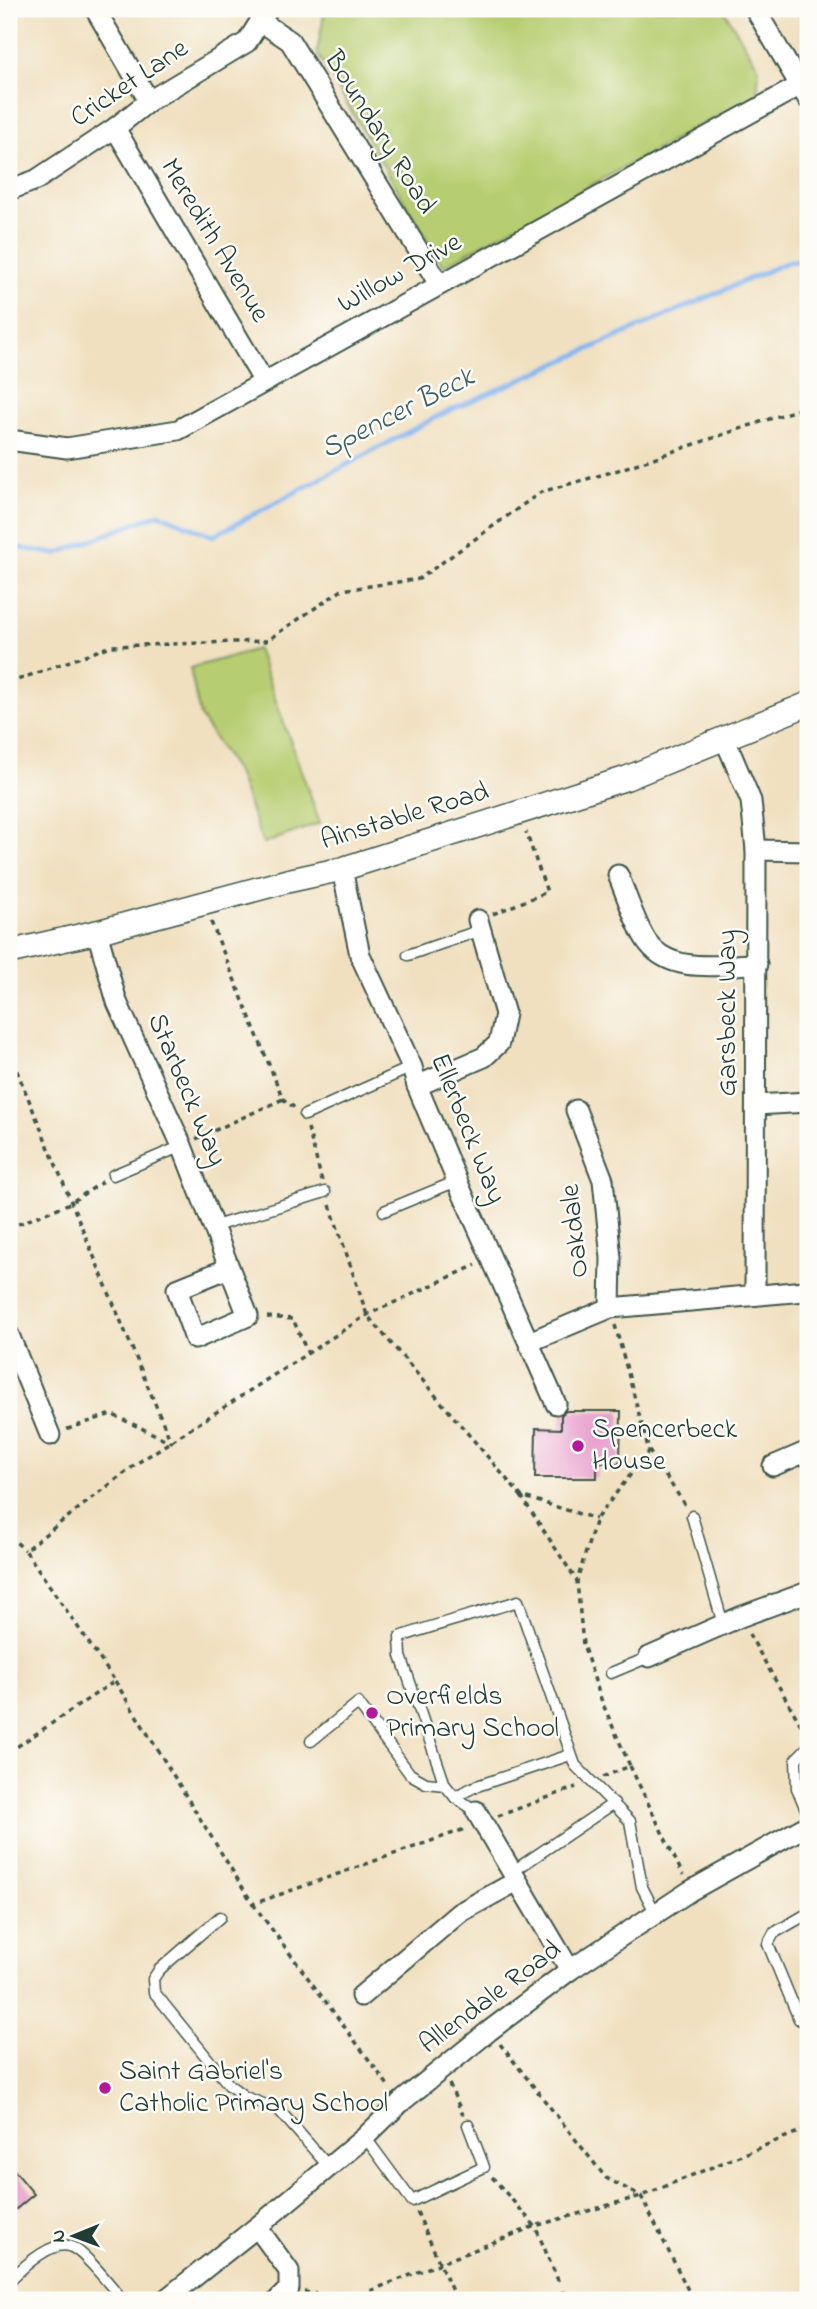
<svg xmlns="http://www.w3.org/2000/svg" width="817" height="2309" font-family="'Indie Flower',sans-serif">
<rect width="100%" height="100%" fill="#fdfcf7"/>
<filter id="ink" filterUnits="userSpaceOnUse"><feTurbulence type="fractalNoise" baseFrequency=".0143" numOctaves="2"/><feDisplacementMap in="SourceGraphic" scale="14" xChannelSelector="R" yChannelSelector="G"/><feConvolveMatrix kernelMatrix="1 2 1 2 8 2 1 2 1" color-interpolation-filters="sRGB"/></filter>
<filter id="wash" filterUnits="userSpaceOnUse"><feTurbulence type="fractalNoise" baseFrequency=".00686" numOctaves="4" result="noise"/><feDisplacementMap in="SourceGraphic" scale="28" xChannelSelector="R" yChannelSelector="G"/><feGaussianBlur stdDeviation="1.57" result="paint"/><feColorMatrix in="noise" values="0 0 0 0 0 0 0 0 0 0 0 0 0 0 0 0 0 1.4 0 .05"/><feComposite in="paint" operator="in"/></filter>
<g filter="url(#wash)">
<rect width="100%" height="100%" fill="#f0e0c0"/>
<!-- green -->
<g fill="#b7cd71" stroke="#6b8552" stroke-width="2">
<polygon points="325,9 723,9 759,68 757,95 443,266 317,53"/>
<polygon points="257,649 320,823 263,844 238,775 200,716 190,668"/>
</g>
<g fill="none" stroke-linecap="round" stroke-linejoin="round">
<!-- stream -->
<polyline stroke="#84b5ef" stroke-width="5" points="9,546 56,554 159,514 213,536 444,413 790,261 808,262"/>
</g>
<g id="blocks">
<!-- building -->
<g fill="#e79dcc">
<polygon points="566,1411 621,1411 620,1463 597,1463 597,1478 535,1478 536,1428 561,1429 561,1415"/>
<polygon points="9,2164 34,2194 9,2215"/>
</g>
</g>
</g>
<g filter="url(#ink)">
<use href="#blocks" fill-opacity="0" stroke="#3e5549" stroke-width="2"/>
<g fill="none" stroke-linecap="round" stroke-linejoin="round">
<!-- service casing -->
<g stroke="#3e5549" stroke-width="13">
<g id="service">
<polyline points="408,955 481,930"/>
<polyline points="305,1115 412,1067"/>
<polyline points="113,1175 182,1146"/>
<polyline points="384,1211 457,1181"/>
<polyline points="212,1227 325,1192"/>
<polyline points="692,1516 723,1624"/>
<polyline points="611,1673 649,1657"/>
<polyline points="311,1741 358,1703 410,1774 426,1783 445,1785"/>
<polyline points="808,1747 796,1759 797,1788 808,1814"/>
<polyline points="455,1797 474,1787 570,1755"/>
<path d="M476,1811L455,1797L445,1785L401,1656L400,1637C439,1623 478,1614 518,1601L575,1765L630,1821L642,1887L656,1914"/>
<polyline points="512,1872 614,1803"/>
<polyline points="807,1914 774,1933 768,1944 799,2019 808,2024"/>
<polyline points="220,1917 159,1970 153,1979 154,1992 229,2085 245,2097 279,2110 329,2167"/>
<polyline points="365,2137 412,2201 484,2167 468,2125"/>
<path d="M9,2281C21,2269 50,2241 69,2246C84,2250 111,2287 123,2300"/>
<polyline points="564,2297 566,2300"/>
</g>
</g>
<!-- minor casing -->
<g stroke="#3e5549" stroke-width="23">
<g id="minor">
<polyline points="95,9 149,101"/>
<polyline points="755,9 808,99"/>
<polyline points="260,21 290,41 439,284"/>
<polyline points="115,128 264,382"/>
<polyline points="9,190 36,180 115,128 149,101 247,42 268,9"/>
<polyline points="9,440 67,448 178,430 799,86"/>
<polyline points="724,737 751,801 756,850 755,1295"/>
<polyline points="756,850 808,851"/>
<polyline points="342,869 360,955 412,1067 417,1086 457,1181 556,1404"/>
<path d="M618,875C626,893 637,930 649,944C673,975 722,964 757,964"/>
<polyline points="97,932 117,1002 182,1146 248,1316 195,1339 177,1289 229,1268"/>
<polyline points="417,1086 484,1057 499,1043 505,1014 478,920"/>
<polyline points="756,1105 808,1102"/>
<polyline points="576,1110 603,1180 611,1258 610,1308"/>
<polyline points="9,1335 50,1435"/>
<polyline points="529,1342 610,1308 805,1291"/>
<polyline points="773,1466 808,1451"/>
<polyline points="649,1657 740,1617 808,1592"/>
<polyline points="476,1811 570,1970"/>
<polyline points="361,1996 459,1913 517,1881"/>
<polyline points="257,2227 289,2271 289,2289 278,2300"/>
<polyline points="165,2300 257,2227 365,2137 401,2102 489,2031 570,1970 690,1891 808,1825"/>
</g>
</g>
<!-- tertiary casing -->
<g stroke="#3e5549" stroke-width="26">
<polyline id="tertiary" points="9,952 97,932 287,881 342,869 627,778 808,704"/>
</g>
<!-- path -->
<g stroke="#3e5549" stroke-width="3.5" stroke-dasharray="5 5" stroke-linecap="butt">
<polyline points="9,683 111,646 266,641 342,590 419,579 541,492 615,471 808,406"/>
<polyline points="493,914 547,892 526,832"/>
<polyline points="211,922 283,1099 295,1108"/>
<polyline points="9,1052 171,1442 111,1414 65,1430"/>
<polyline points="308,1128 322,1181"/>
<polyline points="196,1139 283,1099"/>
<polyline points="330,1205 367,1315 521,1496 596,1519"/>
<polyline points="9,1228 70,1203 104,1181"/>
<polyline points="267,1317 293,1319 308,1354"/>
<polyline points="615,1325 649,1451 685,1505"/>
<polyline points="521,1496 577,1581"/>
<polyline points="9,1536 25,1550"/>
<polyline points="749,1634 806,1734"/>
<polyline points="115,1681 253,1904 465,1829"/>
<polyline points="9,1752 115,1681 25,1550 139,1462 367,1315 476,1265"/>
<polyline points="630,1766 683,1875"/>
<polyline points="603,1777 630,1766 602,1702 583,1645 577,1581 596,1519 649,1451"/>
<polyline points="498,1816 576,1787"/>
<polyline points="253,1904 390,2088"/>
<polyline points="500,2044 606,2178 641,2196 693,2300"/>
<polyline points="449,2084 463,2115"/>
<polyline points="492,2177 535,2226 560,2285"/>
<polyline points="417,2212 456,2300"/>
<polyline points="304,2292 352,2299"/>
<polyline points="352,2298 535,2226 641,2196 808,2128"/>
</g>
<!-- service -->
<use href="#service" stroke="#fff" stroke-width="10"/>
<!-- minor -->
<use href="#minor" stroke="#fff" stroke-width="19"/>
<!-- tertiary -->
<use href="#tertiary" stroke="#fff" stroke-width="23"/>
</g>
</g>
<!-- markers -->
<g fill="#b5179e" stroke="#fdfcf7" stroke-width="2.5">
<circle cx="578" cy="1446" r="7"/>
<circle cx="372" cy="1713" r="7"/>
<circle cx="105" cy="2088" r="7"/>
</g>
<g text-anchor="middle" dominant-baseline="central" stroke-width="5" stroke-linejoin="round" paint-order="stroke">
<!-- street labels -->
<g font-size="28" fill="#1f3d34" stroke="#fdfcf7">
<text transform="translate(130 84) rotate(-34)">Cricket Lane</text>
<text transform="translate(379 133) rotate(58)">Boundary Road</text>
<text transform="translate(214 241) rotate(59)">Meredith Avenue</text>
<text transform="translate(400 274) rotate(-29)">Willow Drive</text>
<text transform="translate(405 817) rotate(-17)">Ainstable Road</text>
<text transform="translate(728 1013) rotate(-90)">Garsbeck Way</text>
<text transform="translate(186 1090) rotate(67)">Starbeck Way</text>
<text transform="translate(467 1129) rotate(68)">Ellerbeck Way</text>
<text transform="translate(576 1231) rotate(-96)">Oakdale</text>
<text transform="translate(491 1998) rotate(-37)">Allendale Road</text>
</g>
<!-- poi labels -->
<g font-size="28" fill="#1f3d34" stroke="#fdfcf7" text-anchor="start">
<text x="592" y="1430">Spencerbeck<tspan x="592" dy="32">House</tspan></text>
<text x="386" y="1697">Overfields<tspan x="386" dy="32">Primary School</tspan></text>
<text x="119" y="2072">Saint Gabriel's<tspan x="119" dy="32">Catholic Primary School</tspan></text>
</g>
<!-- water labels -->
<g font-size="30" font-style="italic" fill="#3d616c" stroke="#fdfcf7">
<text transform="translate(398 414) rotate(-27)">Spencer Beck</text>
</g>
</g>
<!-- margin -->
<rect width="817" height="2309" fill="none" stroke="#fdfcf7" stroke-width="35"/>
<!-- north arrow -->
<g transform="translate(74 2236) rotate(269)" stroke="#fdfcf7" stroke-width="5" paint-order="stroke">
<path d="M0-5L12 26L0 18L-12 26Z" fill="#1f3d34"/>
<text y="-10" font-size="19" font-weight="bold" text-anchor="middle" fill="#1f3d34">N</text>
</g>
</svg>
